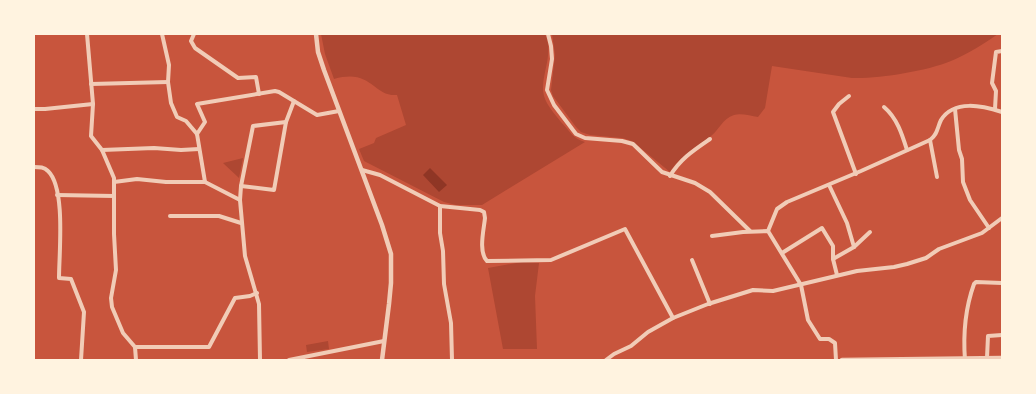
<svg xmlns="http://www.w3.org/2000/svg" width="1036" height="394" font-family="Lato,sans-serif">
<rect width="100%" height="100%" fill="#c8553d"/>
<!-- green -->
<g fill="#ae4732">
<path d="M321,34H545C555,56 539,76 544,96C547,106 555,114 561,122C569,130 573,139 585,142L482,205H456L444,202L364,161L359,149L374,143L376,138L406,125L397,95C373,97 372,68 334,79L325,54Z"/>
<path d="M552,34H998C985,43 966,55 951,61C927,71 878,79 852,78L772,66L765,108L758,117C751,116 741,113 734,115C722,119 720,129 711,136C696,148 680,156 670,172L632,141L622,138L590,135L581,132L576,127L553,96L551,90L555,55Z"/>
<polygon points="243,158 239,178 223,163"/>
<polygon points="522,262 539,263 535,296 537,349 503,349 488,268"/>
<polygon points="328,341 329,349 307,352 306,345"/>
</g>
<!-- water -->
<polygon fill="#8f3625" points="430,168 447,185 439,192 423,175"/>
<g fill="none" stroke-linecap="round" stroke-linejoin="round">
<!-- minor -->
<g stroke="#f1ccb7" stroke-width="4">
<polyline points="87,34 93,104 91,136 102,150 114,178 114,234 116,270 111,298 112,307 123,333 135,347 136,360"/>
<polyline points="162,34 169,65 168,82 171,103 177,117 186,121 197,134 205,182 240,200"/>
<polyline points="194,34 191,41 195,48 238,78 256,77 259,94"/>
<polyline points="548,34 551,46 552,59 547,90 554,105 576,134 585,138 622,141 633,144 662,172 695,183 710,192 750,231"/>
<polyline points="91,84 168,82"/>
<polyline points="849,96 839,104 833,112 856,174"/>
<path d="M884,107C897,118 902,134 907,150"/>
<polyline points="34,109 45,109 93,104"/>
<polyline points="955,109 959,150 962,159 963,182 970,200 989,228"/>
<polyline points="995,109 996,91 992,83 996,52 1002,51"/>
<polyline points="197,134 205,122 197,104 275,91 279,92 317,115 339,111"/>
<polyline points="930,140 937,177"/>
<polyline points="102,150 154,148 181,150 199,149"/>
<path d="M34,167C40,167 44,167 48,171C66,188 59,254 59,278L71,279L84,312L81,360"/>
<path d="M362,170L380,175L440,206L480,210L484,212L485,218C484,229 478,252 487,261L551,260L625,229L673,318"/>
<path d="M670,176C680,159 694,150 710,139"/>
<polyline points="114,182 137,179 166,182 205,182"/>
<polyline points="829,185 847,223 854,247 833,259"/>
<polyline points="241,186 274,190 286,122 294,101"/>
<polyline points="57,195 114,196"/>
<polyline points="440,206 440,233 443,251 444,284 451,323 452,360"/>
<polyline points="170,216 219,216 241,223"/>
<path d="M768,231L777,209L787,202L861,171L930,140C938,134 937,128 941,120C954,99 983,106 1002,112"/>
<polyline points="712,236 743,232 768,231 801,285 808,320 820,339 829,339 835,343 836,360"/>
<polyline points="854,247 870,232"/>
<polyline points="782,253 822,228 833,246 833,259 837,275"/>
<polyline points="692,260 710,304"/>
<polyline points="135,347 209,347 235,298 250,296 257,293"/>
<polyline points="987,358 988,336 1002,335"/>
<polyline points="260,360 259,304 245,256 240,200 241,186 253,126 286,122"/>
<polyline points="289,360 384,341"/>
<polyline points="606,360 614,354 631,346 648,332 673,318 708,304 753,290 773,291 857,271 894,267 907,264 926,258 939,249 982,233 1002,218"/>
<path d="M965,360C963,334 965,309 974,284L976,282L1002,283"/>
</g>
<!-- tertiary -->
<g stroke="#f1ccb7" stroke-width="4.5">
<polyline points="316,34 318,52 324,70 382,225 391,254 391,283 389,304 382,360"/>
<polyline points="842,360 1002,358"/>
</g>
</g>
<!-- border -->
<rect width="1036" height="394" fill="none" stroke="#fff3e0" stroke-width="70"/>
</svg>
